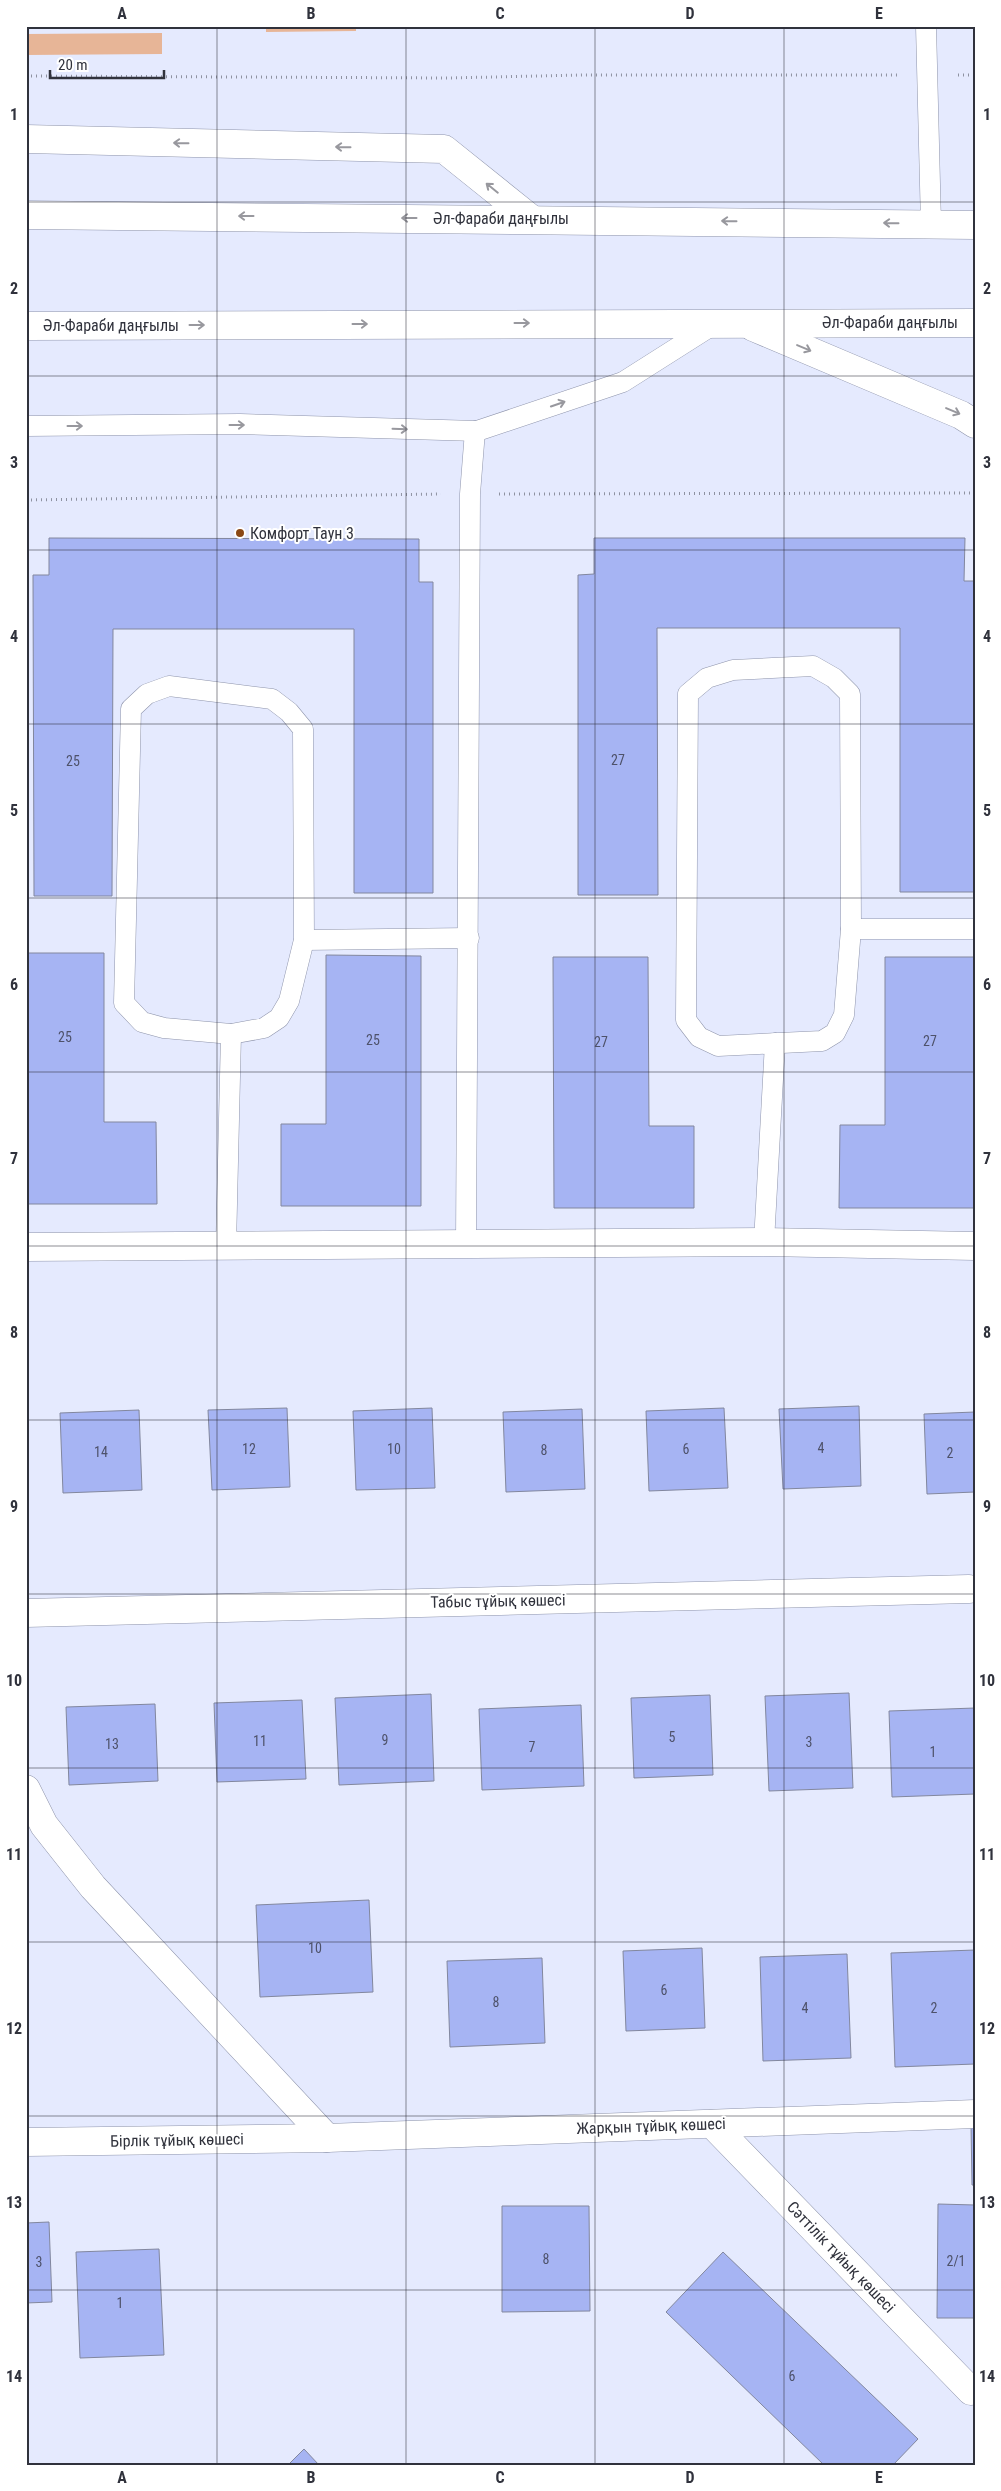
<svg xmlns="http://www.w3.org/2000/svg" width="1001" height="2491" font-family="'Roboto Condensed',sans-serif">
<rect width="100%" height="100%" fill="#e5eafe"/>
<!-- green -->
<g fill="#e7b597">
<polygon points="266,26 356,26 356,31 266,32"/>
<polygon points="162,33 162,54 26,55 26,34"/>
</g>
<!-- building -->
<g fill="#a6b4f3" stroke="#82879e">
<polygon points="49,538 419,539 419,582 433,582 433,893 354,893 354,629 113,629 112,896 34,896 33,575 49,575"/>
<polygon points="594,538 965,538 964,581 975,581 975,892 900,892 900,628 657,628 658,895 578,895 578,575 594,574"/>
<polygon points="26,953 104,953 104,1122 156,1122 157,1204 26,1204"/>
<polygon points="326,955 421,956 421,1206 281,1206 281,1124 326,1124"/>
<polygon points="553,957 648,957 649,1126 694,1126 694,1208 554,1208"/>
<polygon points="885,957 975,957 975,1208 839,1208 840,1125 885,1125"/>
<polygon points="859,1406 861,1486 783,1489 779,1409"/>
<polygon points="287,1408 290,1487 212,1490 208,1410"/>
<polygon points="432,1408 435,1488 356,1490 353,1411"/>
<polygon points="724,1408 728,1488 649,1491 646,1411"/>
<polygon points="582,1409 585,1489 506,1492 503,1412"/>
<polygon points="139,1410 142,1490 63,1493 60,1413"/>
<polygon points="975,1412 975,1492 927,1494 924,1414"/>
<polygon points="849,1693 853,1788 769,1791 765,1696"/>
<polygon points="431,1694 434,1781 339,1785 335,1698"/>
<polygon points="710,1695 713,1775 634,1778 631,1698"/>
<polygon points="302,1700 306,1779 217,1782 214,1703"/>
<polygon points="155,1704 158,1781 69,1785 66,1707"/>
<polygon points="581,1705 584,1786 482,1790 479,1709"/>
<polygon points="975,1708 975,1794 892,1797 889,1711"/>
<polygon points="369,1900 373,1992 260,1997 256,1905"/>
<polygon points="702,1948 705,2028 626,2031 623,1951"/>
<polygon points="975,1950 975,2064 895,2067 891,1953"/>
<polygon points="847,1954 851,2058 763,2061 760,1957"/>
<polygon points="542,1958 545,2043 450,2047 447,1961"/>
<polygon points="971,2125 975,2125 975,2185 972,2185"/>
<polygon points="938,2204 975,2205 975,2318 937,2318"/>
<polygon points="502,2206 589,2206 590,2311 502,2312"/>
<polygon points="49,2222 52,2302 26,2303 26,2223"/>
<polygon points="159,2249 164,2355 80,2358 76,2252"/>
<polygon points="723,2252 918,2439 893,2465 824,2465 666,2312"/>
<polygon points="304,2449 319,2465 288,2465"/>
</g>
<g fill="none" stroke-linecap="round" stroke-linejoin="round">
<!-- service casing -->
<g stroke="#8e94ab" stroke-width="21">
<g id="service">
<polyline points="926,26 931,224"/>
<polyline points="26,426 240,424 477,431 623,382 716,323"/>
<polygon points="813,666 834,678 850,694 851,929 844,1015 835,1033 822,1041 718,1046 699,1037 686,1020 688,694 707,678 733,670"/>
<polygon points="169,686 272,699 289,712 303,729 304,940 289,1001 279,1018 264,1028 231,1034 164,1028 142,1022 124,1003 131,709 147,694"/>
<polyline points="851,929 975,929"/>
<polyline points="304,940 469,938"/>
<polyline points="764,1242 775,1043"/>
<polyline points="466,1245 470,494 475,431"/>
<polyline points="226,1246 231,1034"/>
</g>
</g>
<!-- minor casing -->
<g stroke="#8e94ab" stroke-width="29">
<g id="minor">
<polyline points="26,139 444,149 530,218"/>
<polyline points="26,1247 764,1242 975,1246"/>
<polyline points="26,1613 969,1589"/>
<polyline points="26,1789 44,1825 93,1887 327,2138"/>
<polyline points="712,2124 971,2391"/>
<polyline points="26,2142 327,2138 975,2114"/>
</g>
</g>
<!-- tertiary casing -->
<g stroke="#8e94ab" stroke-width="29">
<g id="tertiary">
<polyline points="26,215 975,225"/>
<polyline points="26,326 975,323"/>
<polyline points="753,327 961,415 975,424"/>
</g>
</g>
<!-- path -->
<g stroke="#8e92a1" stroke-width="3" stroke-dasharray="1 4" stroke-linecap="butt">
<polyline points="958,75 975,75"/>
<polyline points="26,76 448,78 582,75 897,75"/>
<polyline points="499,494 975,493"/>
<polyline points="26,500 441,494"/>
</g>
<!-- service -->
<use href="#service" stroke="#fff" stroke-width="20"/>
<!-- minor -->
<use href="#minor" stroke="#fff" stroke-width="28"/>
<!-- tertiary -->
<use href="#tertiary" stroke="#fff" stroke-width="28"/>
</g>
<!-- one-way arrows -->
<defs><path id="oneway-shaft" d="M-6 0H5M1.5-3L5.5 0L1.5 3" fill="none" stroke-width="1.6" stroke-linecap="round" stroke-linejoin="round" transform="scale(1.25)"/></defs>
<g stroke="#98989e">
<use href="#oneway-shaft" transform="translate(181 143) rotate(-179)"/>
<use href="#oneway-shaft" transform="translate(343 147) rotate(-179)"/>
<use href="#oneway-shaft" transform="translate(492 188) rotate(-141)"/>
<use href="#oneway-shaft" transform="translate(246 216) rotate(-180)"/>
<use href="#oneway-shaft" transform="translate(409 218) rotate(-180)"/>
<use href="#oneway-shaft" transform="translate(729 221) rotate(-179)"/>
<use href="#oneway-shaft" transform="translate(891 223) rotate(-179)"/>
<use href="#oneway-shaft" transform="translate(522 323)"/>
<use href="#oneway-shaft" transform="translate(360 324)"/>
<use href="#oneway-shaft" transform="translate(197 325)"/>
<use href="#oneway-shaft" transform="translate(804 348) rotate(23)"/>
<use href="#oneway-shaft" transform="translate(558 404) rotate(-19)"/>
<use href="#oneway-shaft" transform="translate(953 411) rotate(23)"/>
<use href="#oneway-shaft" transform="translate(237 425)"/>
<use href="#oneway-shaft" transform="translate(75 426)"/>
<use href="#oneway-shaft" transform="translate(400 429) rotate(2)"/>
</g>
<!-- grid -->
<path fill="none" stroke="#30323c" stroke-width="1" stroke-opacity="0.55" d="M217,26V2465M406,26V2465M595,26V2465M784,26V2465M26,202H975M26,376H975M26,550H975M26,724H975M26,898H975M26,1072H975M26,1246H975M26,1420H975M26,1594H975M26,1768H975M26,1942H975M26,2116H975M26,2290H975"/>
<!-- markers -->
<circle fill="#8a4816" stroke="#fff" stroke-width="2" cx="240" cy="533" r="5"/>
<g text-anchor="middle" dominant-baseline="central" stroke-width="4" stroke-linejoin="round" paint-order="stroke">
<!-- number labels -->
<g font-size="14" fill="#4e526a">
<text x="618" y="760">27</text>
<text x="73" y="761">25</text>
<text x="65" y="1037">25</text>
<text x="373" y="1040">25</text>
<text x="930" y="1041">27</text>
<text x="601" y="1042">27</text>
<text x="821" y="1448">4</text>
<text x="249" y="1449">12</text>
<text x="394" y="1449">10</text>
<text x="686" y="1449">6</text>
<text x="544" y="1450">8</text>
<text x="101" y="1452">14</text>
<text x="950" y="1453">2</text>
<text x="672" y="1737">5</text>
<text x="385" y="1740">9</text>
<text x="260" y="1741">11</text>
<text x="809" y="1742">3</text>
<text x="112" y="1744">13</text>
<text x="532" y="1747">7</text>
<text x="933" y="1752">1</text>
<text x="315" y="1948">10</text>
<text x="664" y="1990">6</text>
<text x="496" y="2002">8</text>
<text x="805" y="2008">4</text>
<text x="934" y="2008">2</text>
<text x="546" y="2259">8</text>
<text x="956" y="2261">2/1</text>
<text x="39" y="2262">3</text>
<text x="120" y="2303">1</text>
<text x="792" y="2376">6</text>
</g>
<!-- street labels -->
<g font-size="16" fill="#30323c" stroke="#fff">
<text x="501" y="218">Әл-Фараби даңғылы</text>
<text x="890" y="322">Әл-Фараби даңғылы</text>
<text x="111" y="325">Әл-Фараби даңғылы</text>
<text transform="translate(498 1601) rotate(-1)">Табыс тұйық көшесі</text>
<text transform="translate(651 2126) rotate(-2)">Жарқын тұйық көшесі</text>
<text transform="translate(177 2140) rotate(-1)">Бірлік тұйық көшесі</text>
<text transform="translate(841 2257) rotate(46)">Сәттілік тұйық көшесі</text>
</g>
<!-- poi labels -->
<g font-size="16" fill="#30323c" stroke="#fff" text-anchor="start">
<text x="250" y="533">Комфорт Таун 3</text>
</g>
</g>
<!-- border -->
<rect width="1001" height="2491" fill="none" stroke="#ffffff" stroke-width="55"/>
<!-- scale -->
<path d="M50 70v8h114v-8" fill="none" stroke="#30323c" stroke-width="2.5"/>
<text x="58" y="70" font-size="15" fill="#30323c" stroke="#ffffff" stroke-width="4" paint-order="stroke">20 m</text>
<rect x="28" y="28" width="946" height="2436" fill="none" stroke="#30323c" stroke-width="2"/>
<g font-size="16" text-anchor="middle" font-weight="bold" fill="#30323c">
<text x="122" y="19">A</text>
<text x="311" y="19">B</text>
<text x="500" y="19">C</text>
<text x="690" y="19">D</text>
<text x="879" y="19">E</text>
<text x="14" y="120">1</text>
<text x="987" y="120">1</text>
<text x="14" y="294">2</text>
<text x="987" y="294">2</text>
<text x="14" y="468">3</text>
<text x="987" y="468">3</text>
<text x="14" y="642">4</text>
<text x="987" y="642">4</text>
<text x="14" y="816">5</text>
<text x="987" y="816">5</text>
<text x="14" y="990">6</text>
<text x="987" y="990">6</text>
<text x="14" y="1164">7</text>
<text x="987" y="1164">7</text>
<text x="14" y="1338">8</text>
<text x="987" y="1338">8</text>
<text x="14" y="1512">9</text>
<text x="987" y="1512">9</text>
<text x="14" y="1686">10</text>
<text x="987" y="1686">10</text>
<text x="14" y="1860">11</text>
<text x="987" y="1860">11</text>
<text x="14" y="2034">12</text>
<text x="987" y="2034">12</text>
<text x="14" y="2208">13</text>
<text x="987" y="2208">13</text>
<text x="14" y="2382">14</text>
<text x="987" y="2382">14</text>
<text x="122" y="2483">A</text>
<text x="311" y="2483">B</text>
<text x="500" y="2483">C</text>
<text x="690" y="2483">D</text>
<text x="879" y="2483">E</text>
</g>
</svg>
